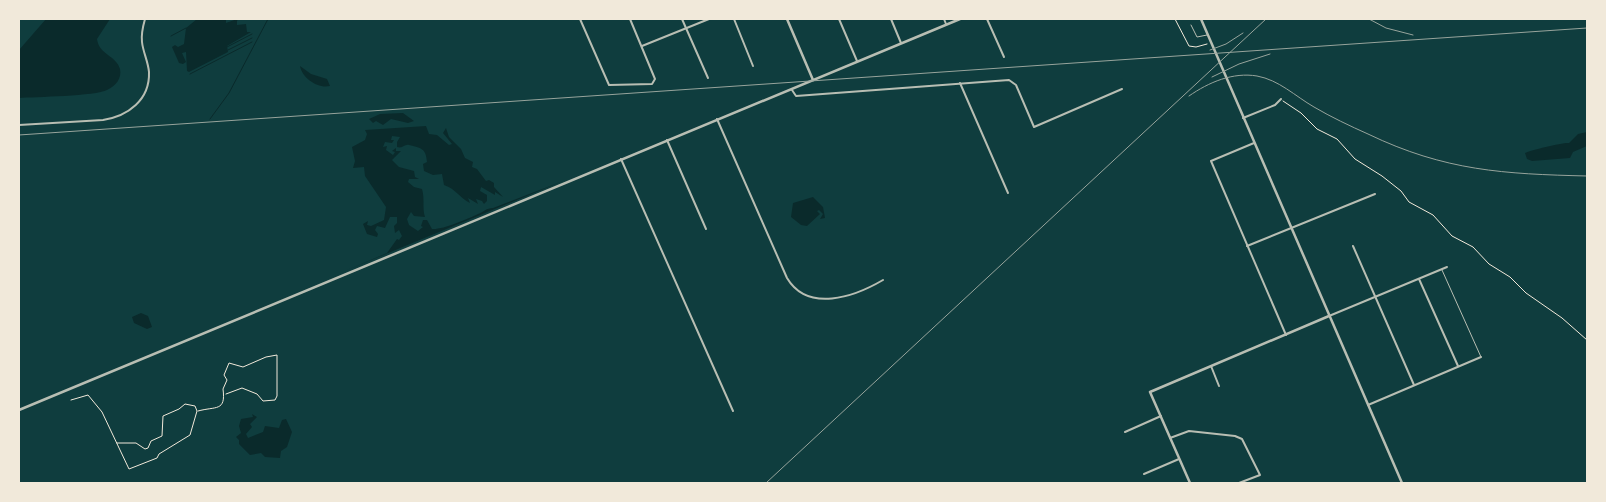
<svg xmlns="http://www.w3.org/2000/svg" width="1606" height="502" font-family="'IBM Plex Sans',sans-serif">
<rect width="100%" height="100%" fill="#0f3d3e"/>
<!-- water -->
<g fill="#0a2a2b">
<path d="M46,19H110L97,39C99,55 116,55 120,69C122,78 116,86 107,90C96,96 34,97 19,98V50Z"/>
<polygon points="197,19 226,19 226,23 237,19 237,25 246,24 247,32 251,32 227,46 228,52 189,72 187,71 186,52 182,53 186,62 183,64 179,63 172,47 175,45 178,47 184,44 186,28"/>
<path d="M300,66L311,74L327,79L330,86C318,89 302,78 300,66Z"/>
<polygon points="403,113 414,121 408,123 391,119 383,125 376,121 373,123 369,119 380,114"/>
<path d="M426,126L429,134L437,135L449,145L452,144L443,133L446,128L449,137L461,149L465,158L473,162L472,167L477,169L486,181L489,180L494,183V187L503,197L495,192V195L481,187L480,191L487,195V201L484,204L482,201L476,199L478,204L468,198L470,203C460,198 456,189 444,185L442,174L433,175L424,171L423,164L427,162C426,148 421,148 409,145C404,144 403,149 397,147V142L400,137L392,136L391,140H394L392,143L385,142L383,147L387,146L386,150L393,155L395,152L392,151L396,148V151H401L392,160L399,167L414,171L415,177L419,179H409L408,182L414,187L422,189C425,199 422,208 425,217L414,216L411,212L407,219L409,225L418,231L423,227L421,226L423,220H427L432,229C442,230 468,219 478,214C484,212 486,208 493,208L563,181L347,270L387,253L397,239L399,240L402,236L399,230L395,233L394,226L397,223V217H390L385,228L377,226L375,230L378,234L377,237L367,234L363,224L368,221L367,225L371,226L384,220L386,207L365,176L364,167L353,168L355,161L352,147L365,140L367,134L365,130Z"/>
<path d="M1587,132V146L1573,152L1570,158L1532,161L1527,159L1525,153C1531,150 1564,142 1569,143L1578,134Z"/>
<polygon points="813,197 823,207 825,218 820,219 823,214 819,210 817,211 820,214 807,226 801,225 791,217 793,203"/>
<polygon points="141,313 148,316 152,327 147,329 134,323 132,317"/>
<polygon points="252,414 257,417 250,424 252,427 246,434 248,438 263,432 265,426 279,428 282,420 286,419 292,432 287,447 281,451 280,458 265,457 261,453 250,455 239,444 239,440 236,437 241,433 239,426 241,419 253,417"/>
</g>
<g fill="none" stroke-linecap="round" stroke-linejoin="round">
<!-- stream -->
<g stroke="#0a2a2b" stroke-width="1">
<polyline points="237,20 240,19"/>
<polyline points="171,36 186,28"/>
<polyline points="227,47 252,34"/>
<polyline points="228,50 252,38"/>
<polyline points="190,74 252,42"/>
<polyline points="210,119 229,93 268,19"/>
</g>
<!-- path -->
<g stroke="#f1e9da" stroke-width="1">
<polyline points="1175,19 1189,46 1196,47 1207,44"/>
<polyline points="1283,101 1301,113 1317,129 1337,139 1355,159 1382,176 1401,191 1409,202 1433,215 1452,236 1473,247 1489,264 1510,277 1526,293 1562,318 1587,340"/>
<polyline points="71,400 88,395 102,412 129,469 157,458 159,454 190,435 197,411 195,406 185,404 179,409 163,416 162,436 151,441 148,448 145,449 136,443 117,443"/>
<path d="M198,411C216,406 226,412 223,389L227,380L224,375L229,363L243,367L266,357L277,355V396L275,400L263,401L257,394L242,388L226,394"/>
</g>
<!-- service -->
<g stroke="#b8beb3" stroke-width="1">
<polyline points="1191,25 1197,37 1207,35"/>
<polyline points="1442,270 1481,357"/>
</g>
<!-- minor -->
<g stroke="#b8beb3" stroke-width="2">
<polyline points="580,19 609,85 652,84 655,79 630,19"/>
<polyline points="682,19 708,78"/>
<polyline points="734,19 753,66"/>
<polyline points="839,19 857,61"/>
<polyline points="891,19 901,43"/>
<polyline points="944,19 946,24"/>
<polyline points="987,19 1004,57"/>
<polyline points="642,46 709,19"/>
<polyline points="960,83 1008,193"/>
<polyline points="792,90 796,96 1009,80 1016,85 1034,127 1122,89"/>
<polyline points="1243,118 1275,105 1281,99"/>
<path d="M717,119L787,278C808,313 854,297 883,280"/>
<path d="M19,125L103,120C128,116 150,100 149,72C148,61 143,52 142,42C141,34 143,26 145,19"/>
<polyline points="667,140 706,229"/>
<polyline points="1254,143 1211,161 1286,335"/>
<polyline points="621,159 733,411"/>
<polyline points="1247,246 1375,194"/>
<polyline points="1353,246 1414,385"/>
<polyline points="1419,279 1458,366"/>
<polyline points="1329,316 1447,267"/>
<polyline points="1211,366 1219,386"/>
<polyline points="1368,405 1481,357"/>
<polyline points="1125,432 1161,416"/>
<polyline points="1170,438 1189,431 1235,436 1242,439 1260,475 1239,483"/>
<polyline points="1144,474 1179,459"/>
</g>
<!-- tertiary -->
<g stroke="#b8beb3" stroke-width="2.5">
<polyline points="787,19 813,80"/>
<polyline points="1201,19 1402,483"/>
<polyline points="19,410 960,19"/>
<polyline points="1190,483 1150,392 1329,316"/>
</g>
<!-- rail -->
<g stroke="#97a49c" stroke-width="1">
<polyline points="1369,19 1386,28 1413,35"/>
<polyline points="1210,50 1226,44 1243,33"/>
<polyline points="1212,77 1239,64 1270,54"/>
<path d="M1189,96C1209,82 1233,72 1257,76C1279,80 1295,96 1314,107C1331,117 1350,126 1368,134C1445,171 1504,174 1587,176"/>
<polyline points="19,135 1587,28"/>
<polyline points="766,483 1266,19"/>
</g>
</g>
<!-- border -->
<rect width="1606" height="502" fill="none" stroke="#f1e9da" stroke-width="40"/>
</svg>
